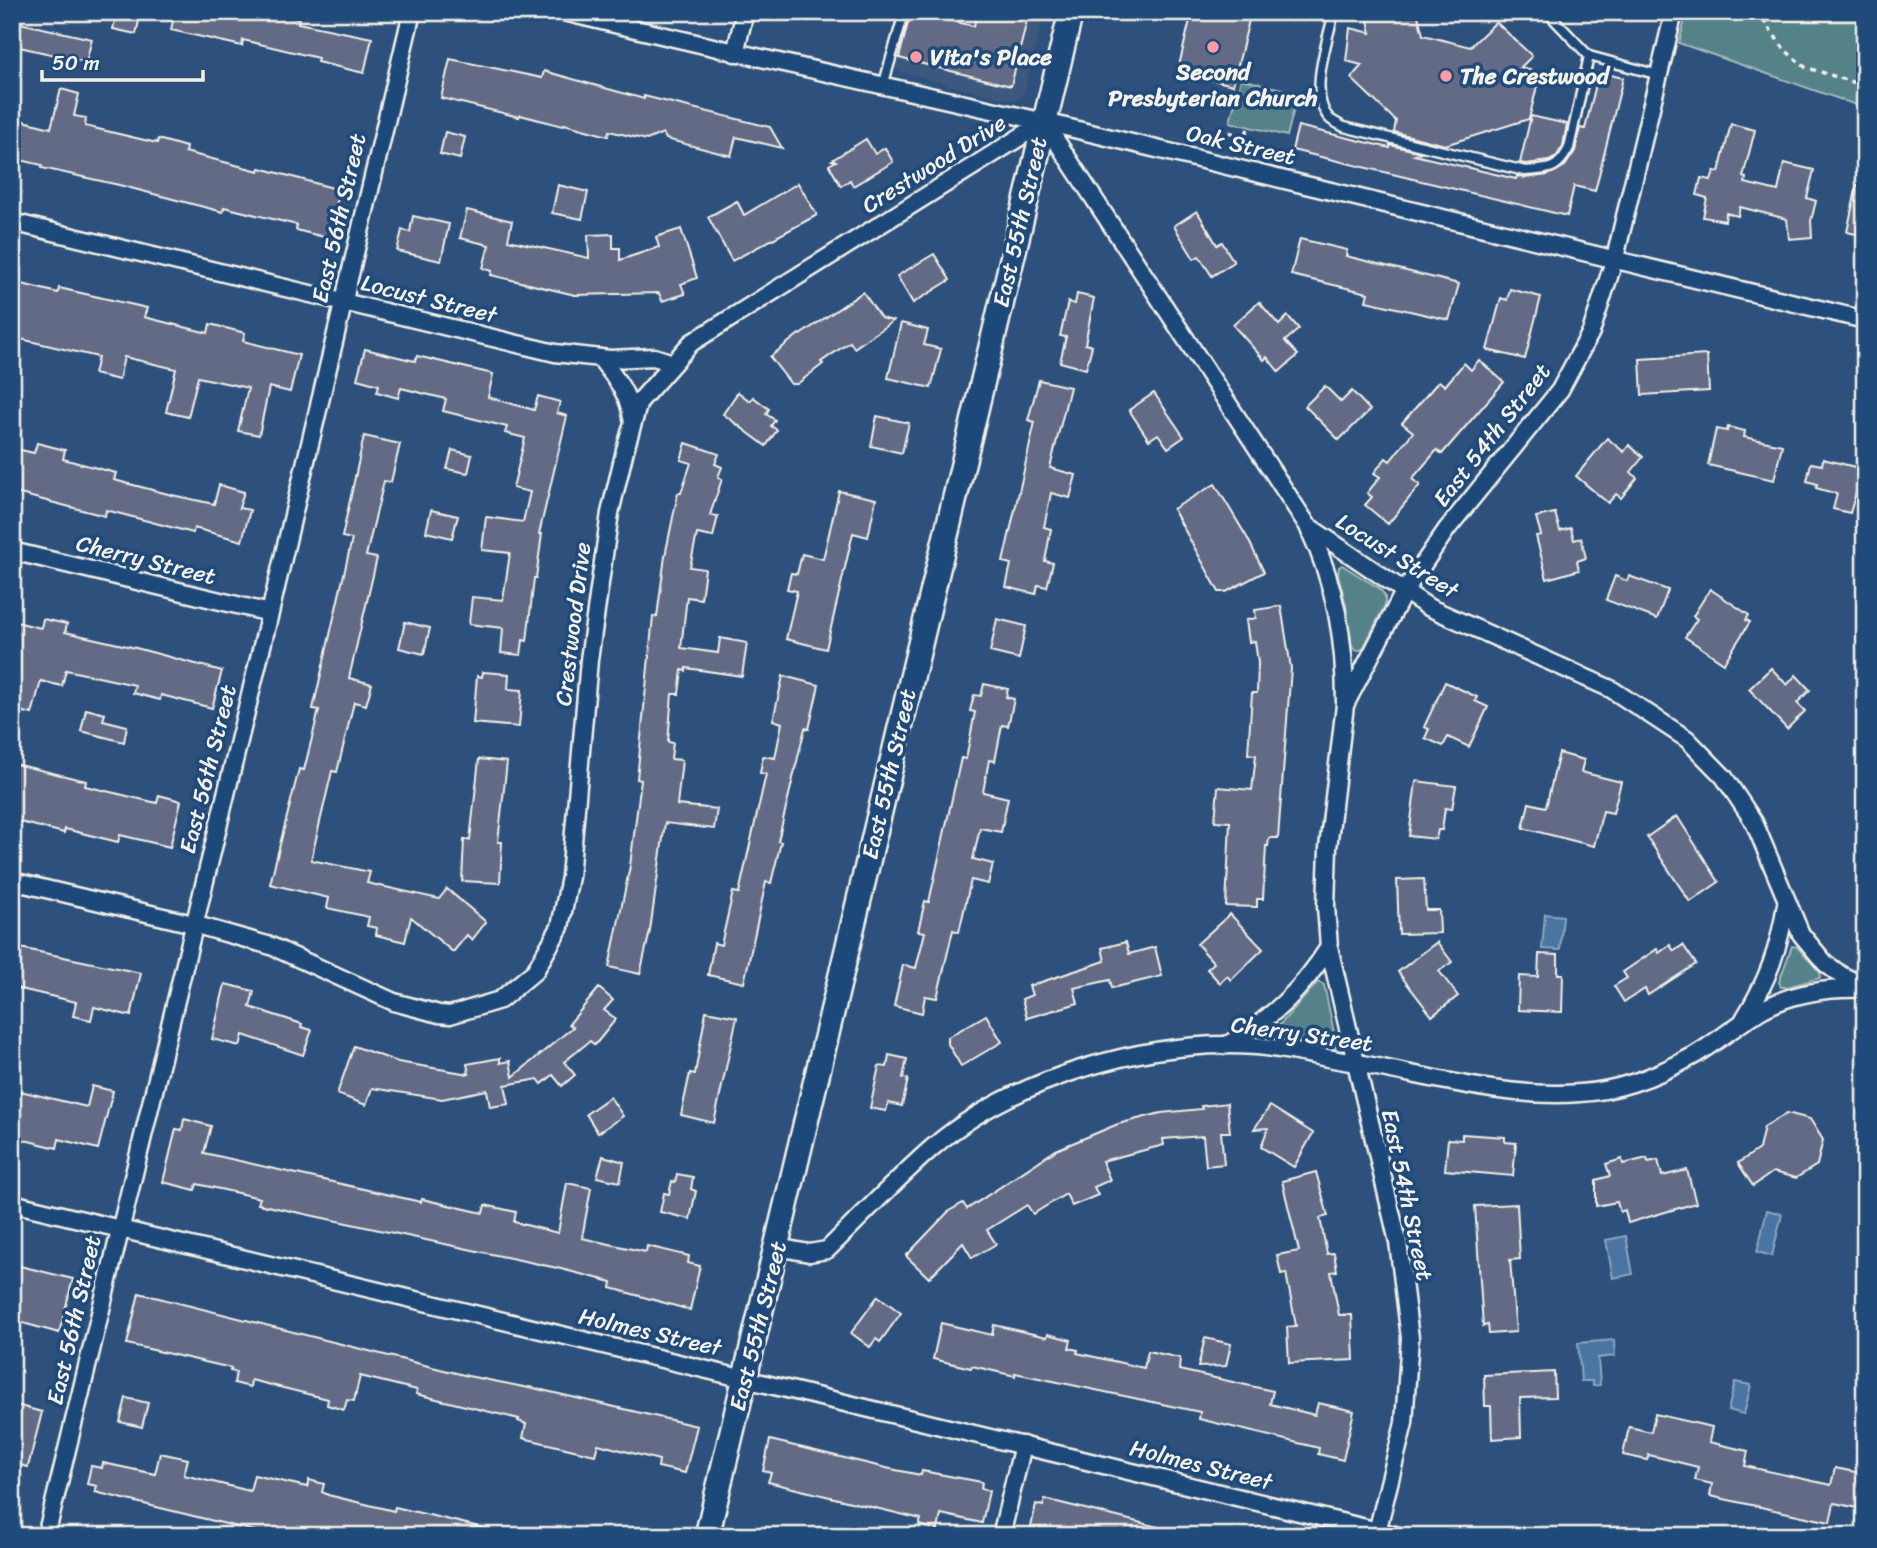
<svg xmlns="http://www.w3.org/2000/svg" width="1877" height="1548" font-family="Sriracha,sans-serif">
<rect width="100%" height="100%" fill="#2d517c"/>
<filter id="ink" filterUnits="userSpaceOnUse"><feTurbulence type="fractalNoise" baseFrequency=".0143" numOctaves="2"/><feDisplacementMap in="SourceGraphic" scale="14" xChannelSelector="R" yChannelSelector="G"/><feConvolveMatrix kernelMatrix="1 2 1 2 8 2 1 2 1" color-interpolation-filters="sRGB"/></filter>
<g filter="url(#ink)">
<!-- built -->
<polygon fill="#3d597f" points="908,12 1044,12 1024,94 1018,99 1008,100 894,70"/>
<!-- green -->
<g fill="#548189" stroke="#a4b9b8" stroke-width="2">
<polygon points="1687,12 1865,12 1865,108 1679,43"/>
<polygon points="1241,79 1298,93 1287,136 1230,122"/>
<polygon points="1342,565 1380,589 1385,596 1385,605 1363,649 1357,651 1352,647 1346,605 1338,574 1339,567"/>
<polygon points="1792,946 1797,947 1820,972 1820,978 1787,987 1781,987 1779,982"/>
<polygon points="1318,982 1324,985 1336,1042 1335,1052 1312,1049 1294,1040 1277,1037 1275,1034 1276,1029"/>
</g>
<!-- water -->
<g fill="#4874a3" stroke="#8da6bf" stroke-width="2">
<polygon points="1545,914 1563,916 1560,950 1542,949"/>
<polygon points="1767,1210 1782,1214 1772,1256 1757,1252"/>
<polygon points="1626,1236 1633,1274 1613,1278 1606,1240"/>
<polygon points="1614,1340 1615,1356 1598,1358 1600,1385 1593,1386 1592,1381 1581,1381 1578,1343"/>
<polygon points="1735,1382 1751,1385 1744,1414 1728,1410"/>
</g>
<!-- building -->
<g fill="#636b86" stroke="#f4f1e8" stroke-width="2">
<polygon points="117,12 141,12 136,34 113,29"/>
<polygon points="175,12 288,12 287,17 299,19 298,23 372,38 364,73 317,62 318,58 243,40 242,46 171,30"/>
<polygon points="914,12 974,26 977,12 1029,12 1011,86 899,58 908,23"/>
<polygon points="1192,12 1251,12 1233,85 1196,76 1194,82 1176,78"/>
<polygon points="1366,12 1417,12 1423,35 1470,47 1496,22 1532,56 1521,67 1540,74 1529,119 1445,145 1394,132 1396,121 1351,78 1362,65 1346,61 1350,28 1371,33"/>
<polygon points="20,23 92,39 86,62 15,46"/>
<polygon points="450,59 542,78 544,71 644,99 644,96 770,127 782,148 736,137 731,156 666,139 663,133 647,140 609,131 608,136 564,124 563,126 520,115 519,117 441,98"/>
<polygon points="1599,72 1623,78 1595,191 1574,186 1567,216 1292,150 1298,126 1390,148 1390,145 1421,152 1414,155 1516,179 1517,176 1525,178 1548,175 1565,166 1575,151 1580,128 1585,129"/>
<polygon points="61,89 79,94 74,116 86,118 85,126 157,143 158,139 186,147 185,152 259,171 260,168 340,190 328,238 296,230 297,225 224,207 223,212 119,185 42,168 42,165 12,158 12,118 51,128"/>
<polygon points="1531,116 1567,124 1563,146 1556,157 1549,161 1526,164 1520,163"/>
<polygon points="1731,124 1755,130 1743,177 1746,178 1745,183 1778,191 1784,163 1814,170 1807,198 1816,201 1811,221 1812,237 1789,239 1787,219 1740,207 1738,216 1726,213 1725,221 1703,217 1707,198 1697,195 1701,178 1711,180 1714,171 1719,172"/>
<polygon points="445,132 465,137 460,159 440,154"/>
<polygon points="866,139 875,154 885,148 893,162 853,186 850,180 841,186 829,165 836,161 832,160"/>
<polygon points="798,183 817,215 732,261 708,217 737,201 744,215"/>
<polygon points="558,185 588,192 582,219 552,213"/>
<polygon points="1857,185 1865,186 1865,236 1847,232"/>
<polygon points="467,210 512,221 508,240 589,258 588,235 613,234 613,248 620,248 620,260 659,247 656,237 681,229 697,278 681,284 685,294 662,301 659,293 575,295 491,275 492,271 483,268 489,245 460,238"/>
<polygon points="1197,211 1217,245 1222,242 1234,262 1212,276 1199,256 1194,259 1174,226"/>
<polygon points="413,216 449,224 441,261 397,251 402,230 410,232"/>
<polygon points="1300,239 1347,250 1346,256 1459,284 1449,320 1366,301 1368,293 1291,275"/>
<polygon points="934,254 950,280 913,303 897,276"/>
<polygon points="18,283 58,293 59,288 147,308 144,317 208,333 210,324 245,333 243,341 299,355 290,392 269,387 259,435 238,431 248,388 198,377 188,417 166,412 176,369 124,357 119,380 94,374 98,357 12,337 12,306"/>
<polygon points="1510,289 1541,297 1525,359 1487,350 1501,298 1507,300"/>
<polygon points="863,292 881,318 893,321 854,348 850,342 821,362 823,364 797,384 791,384 770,357 799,334 800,335"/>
<polygon points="1077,294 1094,298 1085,344 1092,346 1086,369 1060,362 1066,337 1060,336 1068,302 1075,304"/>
<polygon points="1259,302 1279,325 1288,316 1299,329 1285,341 1298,355 1279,372 1267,357 1264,360 1233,325"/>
<polygon points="901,323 928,330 924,345 941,349 931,388 888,378"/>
<polygon points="365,349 415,361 417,356 493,374 488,397 534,410 538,396 560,402 557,413 567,416 539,534 542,534 536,578 534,578 527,641 523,640 521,655 501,653 503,628 469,624 472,597 503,600 510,553 482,550 486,517 523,522 530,492 513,488 525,438 505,433 507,427 443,411 446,399 401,388 398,398 377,392 379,385 357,379"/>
<polygon points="1707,355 1709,391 1642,395 1640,359"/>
<polygon points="1479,360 1504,382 1442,454 1437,450 1412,479 1420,485 1388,524 1365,505 1372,497 1367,493 1380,477 1374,473 1386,458 1390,461 1413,432 1402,423 1439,381 1445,386 1464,363 1471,370"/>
<polygon points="1039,380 1070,387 1050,468 1076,475 1070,498 1051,493 1044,527 1051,529 1045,561 1053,563 1047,587 1038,585 1036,594 1006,587 1011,564 1003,562 1035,422 1028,420"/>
<polygon points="1325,386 1341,402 1352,391 1370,410 1339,440 1305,406"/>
<polygon points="738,392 750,401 753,397 769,409 766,414 775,420 771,426 777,430 766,446 723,414"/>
<polygon points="1154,393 1184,437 1168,448 1158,434 1149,440 1129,410"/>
<polygon points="877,416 909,423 902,453 871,446"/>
<polygon points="1728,427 1745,431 1744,437 1782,445 1774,480 1708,465 1716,429 1727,431"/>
<polygon points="364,436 400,444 391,482 384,481 366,556 377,558 349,678 372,684 366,705 354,702 337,772 332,771 311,860 370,872 367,883 439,899 447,889 486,922 472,940 467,935 453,952 411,917 405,942 376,935 377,928 367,926 369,917 327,908 329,898 270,884 299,769 304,770 319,710 313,709 352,539 342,537"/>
<polygon points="1607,438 1624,452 1629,445 1643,457 1631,472 1637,478 1621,498 1616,494 1608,503 1576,476"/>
<polygon points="37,443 65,450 63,459 116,473 114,480 172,495 214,504 219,485 244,492 239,508 250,510 242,541 194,528 193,533 106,510 105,516 12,492 12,448 34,453"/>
<polygon points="686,443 719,454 715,464 722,467 718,477 722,479 710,515 718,516 713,537 697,534 690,567 705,569 701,599 687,597 681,648 718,653 720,638 747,643 742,676 686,668 686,671 682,670 679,694 672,694 668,742 673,743 671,759 682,760 677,805 717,809 714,829 665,823 650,931 640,974 609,967 630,866 641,780 637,779 653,616 657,617 665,556 678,493 681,493 691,463 681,460"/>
<polygon points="452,450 472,455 468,473 447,469"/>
<polygon points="1823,459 1863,469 1850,513 1833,509 1837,494 1816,488 1817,484 1807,481 1811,463 1822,465"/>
<polygon points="1215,484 1248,539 1264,572 1226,592 1219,592 1173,509"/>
<polygon points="839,491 876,499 868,537 853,533 826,649 786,639 797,591 787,589 791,573 797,574 802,554 823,559"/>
<polygon points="431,510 458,516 452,538 426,532"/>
<polygon points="1555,513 1560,531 1571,528 1574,540 1581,538 1586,558 1577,561 1579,570 1547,579 1536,536 1541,535 1536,517"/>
<polygon points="1615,576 1627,581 1629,576 1668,590 1657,619 1606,600"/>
<polygon points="1710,589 1749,615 1746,620 1750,622 1724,663 1685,637 1697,619 1693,616"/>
<polygon points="1281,606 1291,668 1278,838 1269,838 1268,846 1266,846 1263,899 1257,899 1257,907 1226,906 1230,822 1215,821 1218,787 1252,790 1256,755 1248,754 1252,693 1257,693 1258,663 1255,641 1249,642 1246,620 1256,618 1255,610"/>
<polygon points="43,619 67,624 65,632 136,648 222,671 212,708 161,695 160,700 133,693 135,685 66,670 62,686 41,681 32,714 12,709 12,698 20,664 12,662 12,621 41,628"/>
<polygon points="997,619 1026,626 1019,659 990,652"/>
<polygon points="405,622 430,628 424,654 399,648"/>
<polygon points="1771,668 1787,685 1796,675 1810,690 1797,703 1805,711 1787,729 1749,689"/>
<polygon points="483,672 509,674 508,689 522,690 519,727 473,723 477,676 482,677"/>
<polygon points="783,676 819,685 809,729 805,728 778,841 781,842 771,883 766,882 744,983 708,975 714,943 721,945 733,892 739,893 766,774 760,773 763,756 775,758 782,723 773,720"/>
<polygon points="1445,682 1477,697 1475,701 1488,707 1469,747 1448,737 1443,746 1425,738 1429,729 1424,727"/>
<polygon points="984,684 1008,689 1006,697 1014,699 1008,726 1002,725 995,761 989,760 983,792 1008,798 1001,832 980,828 973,859 993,864 988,884 971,880 959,932 953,930 937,998 925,996 922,1013 894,1006 903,965 916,968 925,932 918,931 925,901 929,902 961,758 966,759 975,712 970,711 974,695 981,696"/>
<polygon points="86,709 105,714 103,720 127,726 124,742 81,731"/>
<polygon points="1559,753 1584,760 1581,772 1621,782 1613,813 1603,811 1594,846 1523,828 1529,803 1546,807"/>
<polygon points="479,759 507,762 498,842 502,842 500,883 462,881 464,840 470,840"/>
<polygon points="15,764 86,781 85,786 157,803 159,795 181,801 170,847 120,835 118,842 65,829 64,833 12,820 12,777"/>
<polygon points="1416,781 1456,786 1452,809 1445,808 1442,830 1438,830 1436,839 1409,836"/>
<polygon points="1677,816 1719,882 1690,902 1647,837"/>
<polygon points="1424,879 1426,910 1439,910 1440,933 1399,934 1397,880"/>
<polygon points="1230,914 1263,949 1231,980 1227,976 1220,983 1207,969 1214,963 1197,944"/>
<polygon points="1126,942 1129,954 1155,947 1162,976 1112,988 1110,980 1074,988 1078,1003 1027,1018 1022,999 1032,995 1029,986 1105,961 1102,948"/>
<polygon points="1437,942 1452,962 1439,971 1458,996 1432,1016 1398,972"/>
<polygon points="1670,945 1674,951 1683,945 1696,964 1648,995 1645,989 1624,1002 1614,986 1627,978 1623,972 1657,949 1659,953"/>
<polygon points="20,948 141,973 131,1016 94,1007 91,1020 73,1016 76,1002 12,987"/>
<polygon points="1539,954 1558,955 1558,974 1563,974 1562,1012 1518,1010 1519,976 1538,977"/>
<polygon points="225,984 254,991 250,1007 302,1024 301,1027 312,1030 303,1055 243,1035 240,1046 212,1039"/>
<polygon points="599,988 613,1000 604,1010 616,1019 595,1045 590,1041 564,1062 575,1075 562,1086 553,1075 542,1084 538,1079 505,1085 509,1104 490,1107 487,1090 442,1099 372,1088 366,1105 337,1094 354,1046 398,1062 469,1074 467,1064 500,1058 500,1063 510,1061 513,1077 573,1027 569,1024"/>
<polygon points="706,1011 737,1017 714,1123 681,1115 690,1073 695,1074"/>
<polygon points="986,1015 1002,1042 961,1066 948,1044 948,1037"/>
<polygon points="889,1055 907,1059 903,1078 908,1079 902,1106 888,1103 886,1111 870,1108 879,1066 887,1067"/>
<polygon points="92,1086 113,1091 98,1149 59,1139 57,1148 12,1137 12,1089 87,1107"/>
<polygon points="610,1097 623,1116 598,1133 586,1114"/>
<polygon points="1227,1103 1230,1132 1221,1132 1224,1164 1206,1166 1203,1136 1163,1139 1164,1145 1102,1161 1110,1180 1094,1187 1098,1195 1072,1206 1066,1194 1033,1214 1027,1205 987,1230 996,1244 972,1258 963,1243 929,1278 906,1256 949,1211 963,1203 967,1209 1056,1150 1118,1124 1161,1113 1202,1109 1201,1106"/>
<polygon points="1270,1106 1313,1133 1294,1167 1261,1147 1268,1128 1254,1129"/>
<polygon points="1787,1113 1810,1119 1823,1140 1817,1165 1796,1178 1773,1172 1753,1186 1738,1163 1759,1149 1764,1127"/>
<polygon points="184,1119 211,1126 204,1153 421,1202 422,1199 483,1213 485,1205 516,1212 514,1222 558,1233 567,1183 591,1188 582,1238 646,1252 647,1246 689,1256 688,1263 700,1266 690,1310 611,1288 612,1282 557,1268 258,1204 260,1198 197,1184 195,1190 163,1182 176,1129 182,1130"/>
<polygon points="1462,1134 1505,1137 1505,1142 1516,1143 1513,1176 1445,1170 1448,1139 1462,1140"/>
<polygon points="603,1156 624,1162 620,1182 597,1177"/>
<polygon points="1647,1158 1648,1162 1658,1160 1662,1176 1687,1170 1696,1203 1628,1223 1625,1210 1620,1212 1617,1202 1596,1206 1596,1180 1610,1176 1606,1164 1622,1159 1623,1164"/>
<polygon points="1316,1172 1328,1216 1320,1218 1327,1254 1334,1253 1337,1271 1331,1272 1339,1315 1352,1315 1354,1360 1289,1363 1287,1327 1296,1326 1286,1273 1281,1274 1277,1255 1299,1251 1282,1181"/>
<polygon points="677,1174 693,1177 691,1189 696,1191 690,1219 660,1212 664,1193 669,1194 672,1181 675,1182"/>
<polygon points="1517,1204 1520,1259 1510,1260 1516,1332 1489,1334 1488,1325 1483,1326 1475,1206"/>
<polygon points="12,1264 73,1279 59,1333 12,1320"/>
<polygon points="139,1293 468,1376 529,1388 529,1387 697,1426 685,1473 658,1467 659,1460 598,1444 595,1455 523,1438 526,1424 518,1421 519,1419 416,1394 417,1390 360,1376 354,1401 347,1400 344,1410 327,1405 328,1399 251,1380 250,1387 234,1383 236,1372 230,1371 231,1368 127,1344"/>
<polygon points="878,1296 901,1313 880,1342 876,1339 870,1347 851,1333"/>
<polygon points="941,1323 992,1335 994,1325 1047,1337 1048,1334 1071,1340 1069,1348 1078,1350 1077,1353 1144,1368 1148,1351 1180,1358 1179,1370 1273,1391 1270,1404 1315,1415 1318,1403 1354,1411 1343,1460 1318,1454 1319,1448 1199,1419 1200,1412 1015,1373 1015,1376 972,1366 971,1368 933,1359"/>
<polygon points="1205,1338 1231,1344 1226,1366 1198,1367"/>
<polygon points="1554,1372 1555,1397 1520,1398 1521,1437 1492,1439 1491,1406 1485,1406 1484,1375"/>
<polygon points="126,1398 148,1403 142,1427 120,1422"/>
<polygon points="12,1404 42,1412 28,1467 12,1463"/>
<polygon points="1655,1414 1712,1427 1709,1442 1748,1451 1745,1466 1831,1485 1835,1468 1865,1474 1858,1508 1834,1503 1830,1522 1710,1496 1712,1484 1695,1480 1698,1467 1649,1455 1647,1460 1623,1455 1629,1427 1651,1432"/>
<polygon points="770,1440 886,1468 921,1475 922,1471 982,1482 981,1489 989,1491 982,1523 941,1514 938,1530 919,1525 921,1519 768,1482 771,1473 763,1471"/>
<polygon points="160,1453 188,1459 184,1475 250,1491 254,1475 307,1487 309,1480 324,1484 322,1492 328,1495 394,1511 395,1507 488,1529 487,1536 275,1536 95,1492 97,1486 87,1484 91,1466 102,1468 103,1463 155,1474"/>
<polygon points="1045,1499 1166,1529 1166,1536 1029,1536 1036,1504 1043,1506"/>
</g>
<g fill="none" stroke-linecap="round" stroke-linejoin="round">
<!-- lane casing -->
<g stroke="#f4f1e8" stroke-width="13">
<g id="lane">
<path d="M1334,12C1328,40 1307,96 1330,119C1334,122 1340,125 1344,127L1525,171C1549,169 1557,171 1569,148L1589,56"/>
<polyline points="1547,12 1589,56 1659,75"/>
<polyline points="883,86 902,20 908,12"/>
</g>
</g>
<!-- street casing -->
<g stroke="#f4f1e8" stroke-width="21">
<g id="street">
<path d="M564,12C725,51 887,86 1049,123C1321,187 1593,252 1865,320"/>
<polyline points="735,53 745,12"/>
<polyline points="1044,122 1308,526 1428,607 1611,689 1687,739 1724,777 1754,822 1801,934 1825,963 1841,975 1865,987"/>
<polyline points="12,222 555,353 610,359 654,357 673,363"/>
<path d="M600,358C615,377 629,394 632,418"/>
<path d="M1309,529C1336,586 1345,640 1345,704"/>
<polyline points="12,551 270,613"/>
<polyline points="12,881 193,924 271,946 394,1002 439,1014 450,1015 500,1000 535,971 560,927 570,877 589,660 610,513 625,450 639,402 691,343 1044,122"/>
<path d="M1744,1019C1768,980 1779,949 1786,904"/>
<path d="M1227,1045C1271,1019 1302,990 1329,947"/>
<polyline points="12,1203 1399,1536"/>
<path d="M777,1247L809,1253L827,1250C862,1216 896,1179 933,1147C1014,1078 1150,1038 1256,1046C1289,1049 1323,1058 1356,1063C1429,1076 1506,1099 1580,1093C1619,1091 1659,1075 1693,1056C1717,1042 1739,1023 1763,1009C1793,993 1829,988 1862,989"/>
<polyline points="12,1535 17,1536"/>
<polyline points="46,1536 270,613 412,12"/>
<polyline points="1001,1536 1023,1445"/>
<polyline points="1376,1536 1404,1423 1410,1338 1398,1242 1329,947 1326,906 1328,848 1345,705 1404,592 1447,529 1560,390 1591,332 1615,258 1674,12"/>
</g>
</g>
<!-- secondary casing -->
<g stroke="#f4f1e8" stroke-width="28">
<polyline id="secondary" points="707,1536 1071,12"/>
</g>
<!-- path -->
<g stroke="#f4f1e8" stroke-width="3.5" stroke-dasharray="5 5" stroke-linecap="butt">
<polyline points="1757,12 1785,50 1805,67 1865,86"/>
<polyline points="1219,130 1246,136 1248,127"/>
</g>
<!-- lane -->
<use href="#lane" stroke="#1f4a7a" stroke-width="8"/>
<!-- street -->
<use href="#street" stroke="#1f4a7a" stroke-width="16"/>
<!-- secondary -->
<use href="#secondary" stroke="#1f4a7a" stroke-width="23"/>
</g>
</g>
<!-- markers -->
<g fill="#ff9aa2" stroke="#1f4a7a" stroke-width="2.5">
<circle cx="1213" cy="47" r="7"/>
<circle cx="916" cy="57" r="7"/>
<circle cx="1446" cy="76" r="7"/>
</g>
<g text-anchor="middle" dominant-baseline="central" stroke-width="7" stroke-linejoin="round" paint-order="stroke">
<!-- poi labels -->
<g font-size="23" font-weight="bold" fill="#f4f1e8" stroke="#1f4a7a" text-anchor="start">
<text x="930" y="57">Vita's Place</text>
<text x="1213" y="72" text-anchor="middle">Second<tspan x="1213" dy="26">Presbyterian Church</tspan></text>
<text x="1460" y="76">The Crestwood</text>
</g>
<!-- street labels -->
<g font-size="23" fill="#f4f1e8" stroke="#1f4a7a">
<text transform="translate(1241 145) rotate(13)">Oak Street</text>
<text transform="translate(934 164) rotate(-32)">Crestwood Drive</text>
<text transform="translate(339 218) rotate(-77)">East 56th Street</text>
<text transform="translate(1020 222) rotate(-77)">East 55th Street</text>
<text transform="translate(429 299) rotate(14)">Locust Street</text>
<text transform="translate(1492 435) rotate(-52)">East 54th Street</text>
<text transform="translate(1397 556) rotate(32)">Locust Street</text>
<text transform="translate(146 560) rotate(14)">Cherry Street</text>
<text transform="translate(573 624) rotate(-83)">Crestwood Drive</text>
<text transform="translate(208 769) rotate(-76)">East 56th Street</text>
<text transform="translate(889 774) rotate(-77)">East 55th Street</text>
<text transform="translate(1302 1034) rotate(8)">Cherry Street</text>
<text transform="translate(1407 1195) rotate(78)">East 54th Street</text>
<text transform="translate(74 1320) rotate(-77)">East 56th Street</text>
<text transform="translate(758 1326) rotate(-76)">East 55th Street</text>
<text transform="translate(650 1332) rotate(13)">Holmes Street</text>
<text transform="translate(1201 1465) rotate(14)">Holmes Street</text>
</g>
</g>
<!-- margin -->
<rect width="1877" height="1548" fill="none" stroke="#1f4a7a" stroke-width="42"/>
<rect x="21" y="21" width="1835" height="1506" fill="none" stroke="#f4f1e8" stroke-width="2.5" filter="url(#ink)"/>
<!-- scale -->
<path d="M42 70v10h161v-10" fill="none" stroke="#f4f1e8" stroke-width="3.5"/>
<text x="52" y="70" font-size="21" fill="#f4f1e8" stroke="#1f4a7a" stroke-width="5" paint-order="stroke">50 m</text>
</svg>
